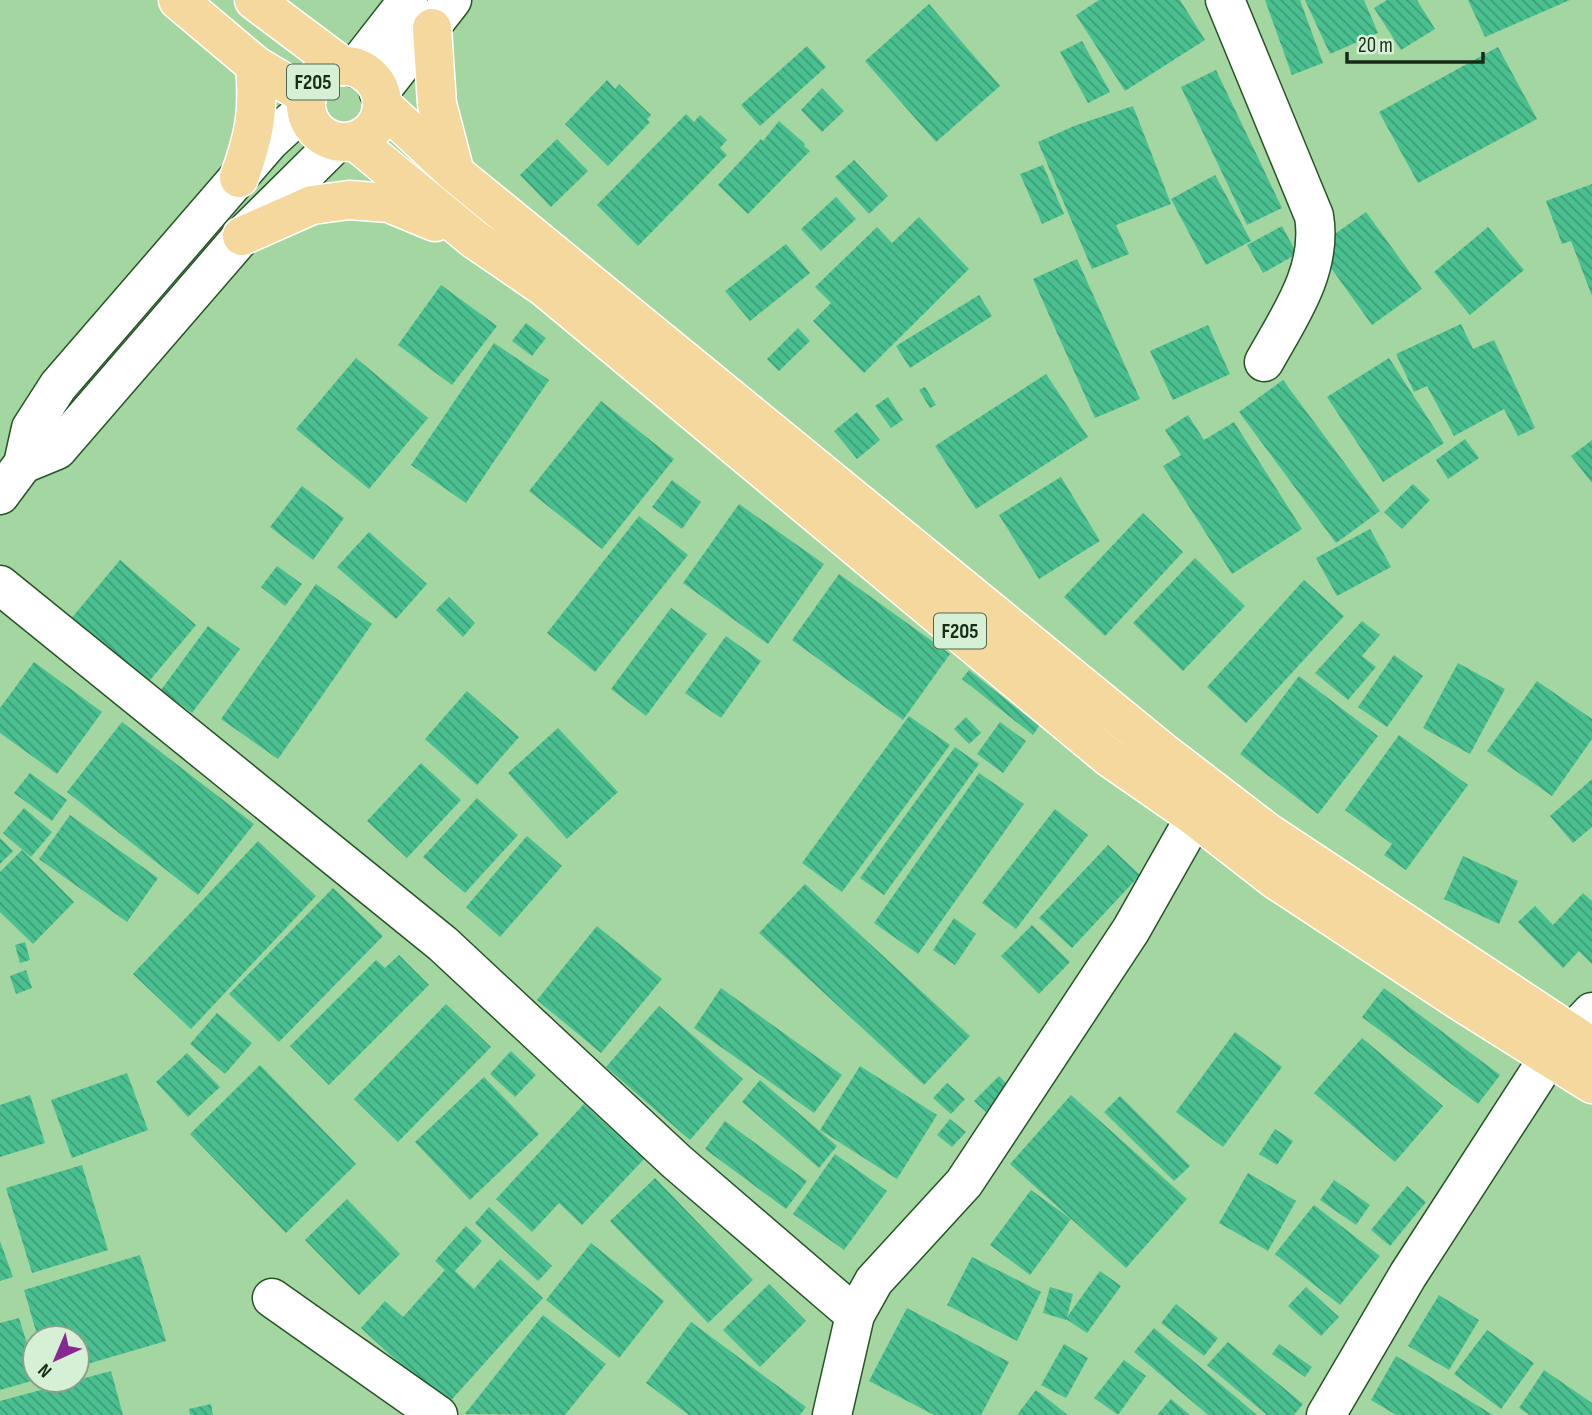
<svg xmlns="http://www.w3.org/2000/svg" width="1592" height="1415" font-family="'Sofia Sans Condensed',sans-serif">
<defs>
<pattern id="building-back-hatch" width="6" height="6" patternUnits="userSpaceOnUse" patternTransform="scale(1.75)"><rect width="6" height="6" fill="#4ac091"/><path d="M-1 5l2 2M0 0l6 6M5-1l2 2" fill="none" stroke="#3d9c75"/></pattern>
</defs>
<rect width="100%" height="100%" fill="#a4d6a2"/>
<!-- building -->
<g fill="url(#building-back-hatch)">
<polygon points="1099,0 1180,0 1205,40 1125,91 1076,15"/>
<polygon points="1265,0 1300,0 1323,63 1292,75"/>
<polygon points="1305,0 1364,0 1378,33 1330,54"/>
<polygon points="1387,0 1417,0 1435,29 1401,50 1374,8"/>
<polygon points="1468,0 1570,0 1485,37"/>
<polygon points="929,4 1000,86 936,142 865,61"/>
<polygon points="1082,41 1110,92 1088,103 1060,52"/>
<polygon points="807,46 826,67 760,126 741,105"/>
<polygon points="1498,47 1537,119 1418,183 1379,112"/>
<polygon points="1216,70 1282,208 1247,225 1181,87"/>
<polygon points="607,80 615,89 619,84 651,115 647,119 650,122 608,166 565,124"/>
<polygon points="822,88 844,111 822,132 801,110"/>
<polygon points="1133,106 1171,204 1116,225 1129,254 1092,269 1038,142 1074,126"/>
<polygon points="686,114 694,122 700,115 727,140 720,148 727,155 638,246 597,205"/>
<polygon points="779,121 805,144 804,146 810,151 748,214 718,185 761,139 763,141"/>
<polygon points="557,139 588,171 551,207 520,175"/>
<polygon points="854,160 888,196 869,214 835,177"/>
<polygon points="1043,165 1064,214 1042,224 1020,174"/>
<polygon points="1215,175 1251,241 1206,265 1171,199"/>
<polygon points="1592,184 1592,296 1571,241 1562,244 1546,201"/>
<polygon points="836,197 856,219 821,251 801,229"/>
<polygon points="1366,212 1422,289 1372,325 1316,247"/>
<polygon points="919,217 969,269 864,373 813,321 831,303 815,287 877,227 892,243"/>
<polygon points="1282,226 1297,254 1263,273 1247,245"/>
<polygon points="1488,227 1524,270 1470,315 1434,272"/>
<polygon points="786,244 810,273 750,321 725,291"/>
<polygon points="1077,259 1140,399 1095,418 1033,279"/>
<polygon points="441,285 497,326 452,385 398,345"/>
<polygon points="979,295 992,316 910,368 896,346"/>
<polygon points="526,323 546,338 532,356 512,341"/>
<polygon points="1461,324 1473,349 1494,340 1535,428 1518,436 1504,409 1454,436 1427,386 1414,392 1396,354"/>
<polygon points="1208,325 1230,374 1173,400 1150,351"/>
<polygon points="798,328 810,341 779,371 767,359"/>
<polygon points="494,343 549,380 466,503 411,465"/>
<polygon points="356,358 428,418 369,489 296,429"/>
<polygon points="1389,358 1444,443 1383,482 1327,397"/>
<polygon points="1046,374 1088,437 976,509 935,446"/>
<polygon points="1283,380 1380,511 1336,543 1239,412"/>
<polygon points="925,387 936,405 930,408 919,390"/>
<polygon points="888,397 903,420 891,428 875,406"/>
<polygon points="601,401 674,459 602,549 529,491"/>
<polygon points="857,412 880,440 857,459 834,431"/>
<polygon points="1188,415 1204,440 1234,422 1302,529 1232,574 1163,466 1181,455 1165,430"/>
<polygon points="1465,439 1479,458 1448,479 1436,460"/>
<polygon points="1592,440 1592,483 1571,456"/>
<polygon points="1061,477 1100,541 1039,579 999,515"/>
<polygon points="672,480 701,502 682,529 652,507"/>
<polygon points="1413,484 1430,500 1402,529 1384,512"/>
<polygon points="302,486 344,518 313,560 270,527"/>
<polygon points="739,504 824,564 768,644 683,583"/>
<polygon points="1143,513 1183,552 1105,636 1064,597"/>
<polygon points="639,516 688,555 595,672 547,633"/>
<polygon points="1370,529 1391,567 1337,596 1316,558"/>
<polygon points="369,532 427,584 396,619 337,567"/>
<polygon points="1195,558 1245,606 1183,671 1133,623"/>
<polygon points="120,560 196,625 146,685 70,620"/>
<polygon points="277,566 302,584 285,606 261,587"/>
<polygon points="839,574 950,654 903,720 792,640"/>
<polygon points="1304,580 1344,616 1246,723 1207,687"/>
<polygon points="316,584 372,624 278,759 221,719"/>
<polygon points="449,597 475,623 463,637 436,610"/>
<polygon points="671,608 707,634 646,716 611,689"/>
<polygon points="1362,621 1380,635 1362,656 1376,667 1348,700 1315,673"/>
<polygon points="208,626 240,649 192,713 161,690"/>
<polygon points="726,636 761,661 721,718 685,693"/>
<polygon points="1394,655 1423,676 1387,727 1358,707"/>
<polygon points="34,662 102,712 57,774 0,733 0,708"/>
<polygon points="1458,663 1505,689 1470,754 1423,728"/>
<polygon points="969,670 1039,726 1033,735 962,679"/>
<polygon points="1299,676 1378,736 1318,814 1240,754"/>
<polygon points="1537,681 1592,719 1592,739 1552,796 1487,751"/>
<polygon points="467,691 519,737 477,785 425,739"/>
<polygon points="909,716 950,745 842,892 802,863"/>
<polygon points="966,717 981,733 969,744 954,729"/>
<polygon points="122,722 254,824 198,895 67,792"/>
<polygon points="1000,722 1026,741 1003,773 977,754"/>
<polygon points="558,728 618,792 567,839 508,773"/>
<polygon points="1399,735 1468,785 1406,870 1384,855 1392,844 1345,810"/>
<polygon points="955,747 979,764 884,895 860,878"/>
<polygon points="421,763 461,800 407,858 367,821"/>
<polygon points="30,773 67,800 52,821 14,793"/>
<polygon points="979,773 1024,804 918,954 874,923"/>
<polygon points="1592,779 1592,827 1573,843 1550,816"/>
<polygon points="477,798 518,835 465,893 423,857"/>
<polygon points="24,808 52,832 31,857 3,833"/>
<polygon points="1055,809 1088,835 1016,929 982,903"/>
<polygon points="70,815 158,878 127,922 39,859"/>
<polygon points="527,836 562,866 500,937 466,907"/>
<polygon points="0,838 13,851 0,864"/>
<polygon points="258,841 316,896 191,1029 133,974"/>
<polygon points="1108,845 1140,875 1072,948 1039,918"/>
<polygon points="22,850 74,902 33,944 0,912 0,872"/>
<polygon points="1463,856 1518,881 1499,924 1444,899"/>
<polygon points="805,884 970,1036 924,1085 759,933"/>
<polygon points="333,888 383,936 279,1042 229,994"/>
<polygon points="1583,893 1592,901 1592,964 1579,951 1563,968 1518,922 1535,906 1553,925"/>
<polygon points="954,918 976,934 955,965 933,950"/>
<polygon points="1032,925 1070,962 1039,994 1001,956"/>
<polygon points="597,926 662,979 601,1053 537,1000"/>
<polygon points="25,942 30,960 20,963 15,945"/>
<polygon points="399,955 429,985 329,1085 290,1046 376,960 385,968"/>
<polygon points="26,970 32,988 16,994 10,976"/>
<polygon points="721,988 842,1075 814,1113 694,1028"/>
<polygon points="1384,988 1500,1075 1478,1104 1362,1017"/>
<polygon points="446,1004 491,1047 398,1142 354,1099"/>
<polygon points="659,1006 743,1079 690,1140 606,1067"/>
<polygon points="217,1013 252,1043 225,1074 190,1044"/>
<polygon points="1235,1032 1282,1067 1223,1147 1176,1112"/>
<polygon points="1362,1038 1443,1106 1395,1162 1314,1093"/>
<polygon points="511,1051 536,1075 515,1097 490,1074"/>
<polygon points="187,1053 220,1087 188,1117 156,1082"/>
<polygon points="260,1065 356,1164 286,1233 190,1134"/>
<polygon points="860,1066 937,1115 897,1179 820,1130"/>
<polygon points="127,1073 148,1130 72,1158 51,1100"/>
<polygon points="999,1076 1010,1087 986,1112 974,1101"/>
<polygon points="484,1077 539,1134 470,1200 415,1142"/>
<polygon points="760,1080 837,1146 819,1168 742,1102"/>
<polygon points="947,1083 965,1099 951,1114 933,1098"/>
<polygon points="30,1095 45,1143 0,1157 0,1105"/>
<polygon points="1071,1095 1187,1199 1126,1268 1010,1164"/>
<polygon points="1120,1096 1190,1166 1174,1181 1104,1112"/>
<polygon points="584,1104 644,1159 582,1225 559,1203 532,1232 496,1199"/>
<polygon points="950,1119 966,1132 952,1147 937,1135"/>
<polygon points="725,1121 807,1181 786,1209 705,1149"/>
<polygon points="1275,1129 1293,1141 1277,1165 1259,1154"/>
<polygon points="835,1154 887,1191 844,1250 793,1214"/>
<polygon points="82,1165 108,1250 32,1273 6,1188"/>
<polygon points="1248,1173 1296,1201 1268,1251 1219,1223"/>
<polygon points="655,1178 753,1280 708,1323 610,1221"/>
<polygon points="1334,1180 1370,1205 1356,1225 1320,1200"/>
<polygon points="1407,1186 1426,1202 1390,1246 1371,1230"/>
<polygon points="1031,1190 1071,1219 1030,1275 990,1245"/>
<polygon points="347,1199 400,1254 359,1295 305,1240"/>
<polygon points="1314,1205 1380,1256 1340,1305 1275,1254"/>
<polygon points="489,1207 552,1266 538,1281 475,1223"/>
<polygon points="466,1226 482,1241 455,1271 474,1289 500,1259 543,1298 446,1406 361,1328 385,1301 403,1317 445,1270 435,1261"/>
<polygon points="0,1241 13,1277 0,1281"/>
<polygon points="591,1243 664,1301 619,1358 546,1300"/>
<polygon points="140,1255 166,1341 77,1367 77,1338 38,1338 24,1290"/>
<polygon points="972,1257 1041,1292 1017,1341 947,1305"/>
<polygon points="1100,1271 1121,1286 1087,1333 1066,1319 1066,1320 1043,1313 1050,1287 1073,1294 1067,1317"/>
<polygon points="769,1284 806,1321 760,1367 723,1330"/>
<polygon points="1306,1287 1339,1317 1321,1336 1288,1306"/>
<polygon points="1439,1295 1479,1320 1449,1370 1408,1346"/>
<polygon points="1176,1304 1218,1338 1204,1356 1161,1323"/>
<polygon points="907,1308 1009,1362 981,1415 934,1415 869,1381"/>
<polygon points="543,1315 606,1364 565,1415 465,1414"/>
<polygon points="19,1318 35,1369 35,1380 0,1390 0,1323"/>
<polygon points="691,1322 806,1407 800,1415 689,1415 646,1383"/>
<polygon points="1154,1328 1257,1415 1208,1415 1134,1352"/>
<polygon points="1487,1330 1534,1363 1501,1409 1454,1374"/>
<polygon points="1228,1342 1303,1404 1294,1415 1267,1415 1207,1365"/>
<polygon points="1064,1344 1088,1358 1066,1398 1041,1385"/>
<polygon points="1279,1344 1312,1367 1305,1377 1272,1354"/>
<polygon points="1396,1356 1493,1415 1396,1415 1371,1400"/>
<polygon points="1124,1360 1146,1376 1118,1415 1094,1398"/>
<polygon points="1544,1370 1592,1403 1592,1415 1530,1415 1519,1408"/>
<polygon points="111,1371 123,1415 0,1415 0,1401"/>
<polygon points="1036,1390 1068,1415 1017,1415"/>
<polygon points="1171,1399 1190,1415 1157,1415"/>
<polygon points="211,1404 213,1415 190,1415 189,1409"/>
</g>
<g fill="none" stroke-linecap="round" stroke-linejoin="round">
<!-- minor casing -->
<g stroke="#265426" stroke-width="41">
<g id="minor">
<path d="M1225,0L1314,216C1323,270 1289,317 1264,362"/>
<polyline points="355,68 408,0"/>
<polyline points="379,93 452,0"/>
<polyline points="23,464 57,450 242,236 337,142"/>
<polyline points="0,495 23,464 31,428 58,386 269,142 306,108"/>
<polyline points="0,585 443,944 677,1162 855,1315"/>
<polyline points="272,1298 438,1415"/>
<polyline points="832,1415 855,1315 874,1281 964,1183 1131,930 1195,817"/>
<polyline points="1326,1415 1408,1275 1549,1057 1592,1012"/>
</g>
</g>
<!-- major casing -->
<g stroke="#fff" stroke-width="41">
<g id="major">
<polyline points="178,0 255,65 307,96"/>
<polyline points="254,0 342,66"/>
<polyline points="432,28 437,104 455,173"/>
<circle cx="344" cy="104" r="38"/>
<polyline points="382,105 455,173 1164,753 1267,832 1592,1047"/>
<polyline points="355,141 474,239 544,287 1110,758 1195,817 1276,880 1460,1001 1592,1084"/>
<path d="M239,178C255,135 259,111 255,65"/>
<polyline points="242,236 312,205 349,200 389,203 435,222"/>
</g>
</g>
<!-- minor -->
<use href="#minor" stroke="#fff" stroke-width="38"/>
<!-- major -->
<use href="#major" stroke="#f4d89e" stroke-width="38"/>
</g>
<g text-anchor="middle" dominant-baseline="central" stroke-width="6" stroke-linejoin="round" paint-order="stroke">
<!-- shield labels -->
<g fill="#d6f0d5" stroke="#506650" stroke-width="2">
<rect x="287" y="64.5" width="52" height="35" rx="5"/>
<rect x="934" y="613.5" width="52" height="35" rx="5"/>
</g>
<g font-size="21" font-weight="bold" fill="#172b17">
<text x="313" y="82">F205</text>
<text x="960" y="631">F205</text>
</g>
</g>
<!-- north arrow -->
<g transform="translate(56 1359) rotate(224)"><circle r="33" fill="#d6f0d5" stroke="#8aa189" stroke-width="2"/>
<path d="M0-5L12 26L0 18L-12 26Z" fill="#872892"/>
<text y="-10" font-size="19" font-weight="bold" text-anchor="middle" fill="#172b17">N</text>
</g>
<!-- scale -->
<path d="M1347 52v10h136v-10" fill="none" stroke="#172b17" stroke-width="3.5"/>
<text x="1358" y="52" font-size="21" fill="#172b17" stroke="#d6f0d5" stroke-width="5" paint-order="stroke">20 m</text>
</svg>
